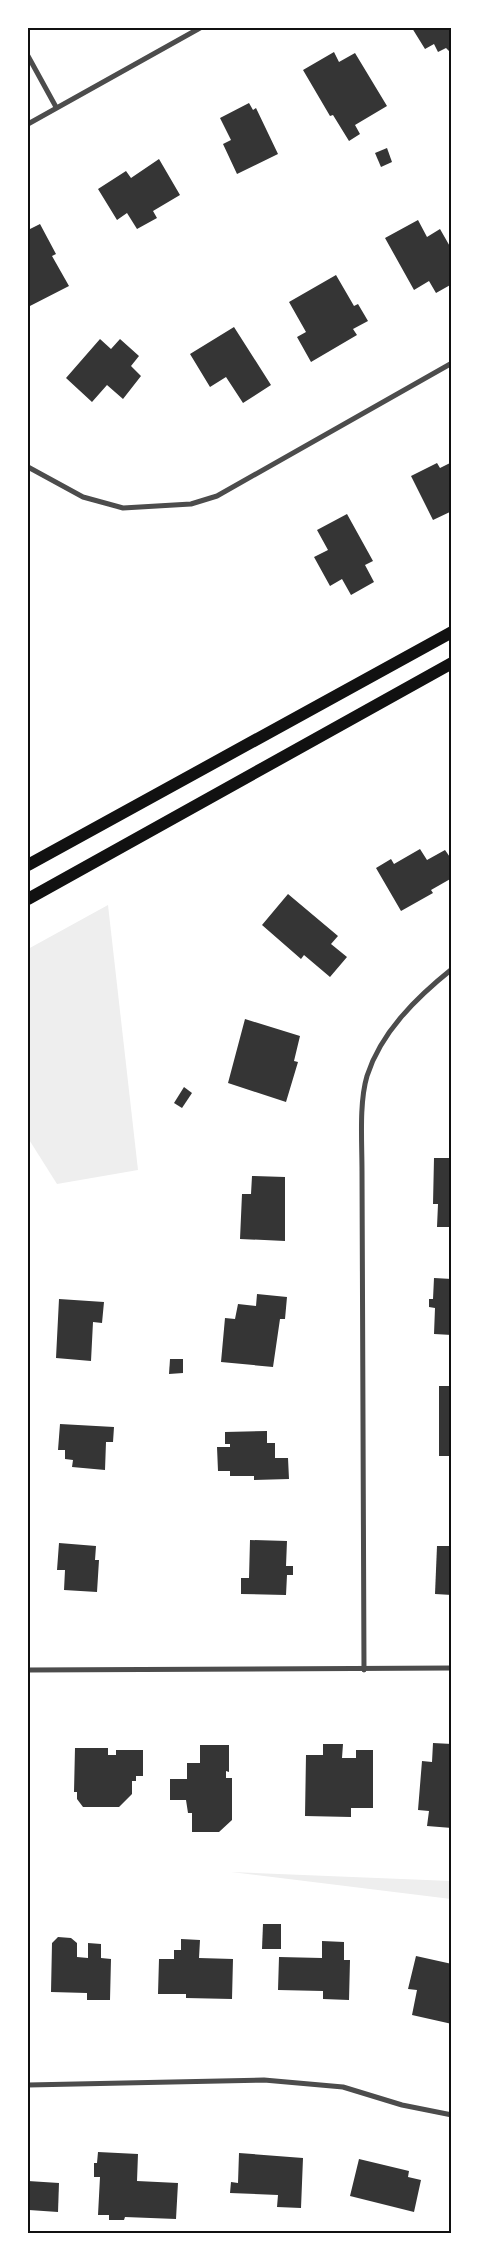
<svg xmlns="http://www.w3.org/2000/svg" width="479" height="2261" font-family="'Golos Text',sans-serif">
<rect width="100%" height="100%" fill="#fff"/>
<!-- green -->
<g fill="#eee">
<polygon points="108,905 138,1170 57,1184 28,1138 28,949"/>
<polygon points="231,1872 451,1881 451,1899"/>
</g>
<!-- building -->
<g fill="#353535">
<polygon points="412,28 452,28 452,54 446,48 438,52 434,44 425,49"/>
<polygon points="334,52 339,62 355,53 387,106 355,125 360,134 349,141 333,115 330,116 303,70"/>
<polygon points="249,103 253,110 256,108 278,154 237,174 223,144 231,140 220,118"/>
<polygon points="387,148 392,162 381,167 375,153"/>
<polygon points="159,159 180,195 153,211 157,218 137,229 127,213 117,220 98,189 126,171 131,178"/>
<polygon points="418,220 427,237 440,229 452,250 452,284 436,293 429,281 414,290 385,238"/>
<polygon points="40,224 56,254 52,256 69,286 28,307 28,230"/>
<polygon points="336,275 354,306 358,304 368,321 353,329 357,335 311,362 297,337 306,332 289,302"/>
<polygon points="234,327 271,385 243,403 226,377 210,387 190,354"/>
<polygon points="100,339 111,349 120,339 139,356 131,366 141,376 123,399 107,385 92,402 66,378"/>
<polygon points="452,462 452,511 433,520 411,476 437,463 440,468"/>
<polygon points="347,514 373,561 365,565 374,582 351,595 342,579 330,586 314,557 328,550 317,530"/>
<polygon points="420,849 427,860 445,850 452,860 452,878 431,890 433,893 401,911 376,868 391,859 394,864"/>
<polygon points="288,894 338,936 331,944 347,957 330,977 304,955 301,959 262,925"/>
<polygon points="245,1019 300,1036 294,1061 298,1062 286,1102 228,1083"/>
<polygon points="184,1087 192,1093 182,1108 174,1103"/>
<polygon points="434,1158 452,1158 452,1227 437,1227 438,1204 433,1204"/>
<polygon points="252,1176 285,1177 285,1241 240,1239 242,1194 251,1194"/>
<polygon points="434,1278 452,1279 452,1335 434,1334 435,1308 429,1307 429,1299 433,1299"/>
<polygon points="257,1294 287,1297 285,1319 280,1319 273,1367 221,1362 225,1318 235,1319 238,1304 256,1306"/>
<polygon points="59,1299 104,1302 102,1323 93,1322 91,1361 56,1358"/>
<polygon points="170,1359 183,1359 183,1373 169,1374"/>
<rect x="439" y="1386" width="13" height="70"/>
<polygon points="60,1424 114,1427 113,1442 106,1442 105,1470 72,1467 73,1460 65,1459 65,1450 58,1450"/>
<polygon points="267,1431 267,1443 275,1443 275,1458 288,1458 289,1479 254,1480 254,1476 230,1476 230,1471 218,1471 217,1447 230,1447 230,1444 225,1444 225,1432"/>
<polygon points="250,1540 287,1541 286,1566 293,1566 293,1575 287,1575 286,1595 241,1594 241,1578 249,1578"/>
<polygon points="59,1543 96,1546 95,1560 99,1560 97,1592 64,1590 65,1570 57,1570"/>
<polygon points="437,1546 452,1546 452,1595 435,1594"/>
<polygon points="433,1743 452,1744 452,1828 427,1826 429,1811 418,1810 422,1761 432,1762"/>
<polygon points="323,1744 343,1744 342,1758 356,1758 356,1750 373,1750 373,1808 351,1808 351,1817 305,1816 306,1755 323,1755"/>
<polygon points="200,1745 229,1745 229,1772 226,1771 226,1778 232,1778 232,1820 219,1832 192,1832 192,1813 188,1813 186,1800 170,1800 170,1779 187,1779 187,1763 200,1763"/>
<polygon points="75,1748 108,1748 108,1755 116,1755 116,1750 143,1750 143,1776 136,1776 136,1781 132,1781 132,1794 119,1807 83,1807 77,1799 77,1792 74,1792"/>
<polygon points="263,1924 281,1924 281,1949 262,1949"/>
<polygon points="58,1937 71,1938 77,1943 77,1957 88,1958 88,1943 101,1944 101,1958 111,1959 110,2000 87,2000 87,1993 51,1992 52,1943"/>
<polygon points="181,1939 200,1940 199,1958 233,1959 232,1999 186,1998 186,1994 158,1994 159,1959 174,1959 174,1950 181,1950"/>
<polygon points="322,1941 344,1942 344,1960 350,1960 349,2000 323,1999 323,1991 278,1990 279,1957 322,1958"/>
<polygon points="416,1956 452,1964 452,2024 412,2015 417,1990 408,1989"/>
<polygon points="98,2152 138,2154 137,2181 178,2183 176,2219 125,2217 124,2220 109,2220 109,2215 98,2215 100,2177 94,2177 94,2163 97,2163"/>
<polygon points="239,2153 303,2158 301,2208 277,2207 278,2195 230,2193 231,2182 238,2183"/>
<polygon points="359,2159 409,2171 408,2177 421,2180 414,2212 350,2196"/>
<polygon points="28,2181 59,2183 58,2212 29,2210"/>
</g>
<g fill="none" stroke-linecap="round" stroke-linejoin="round">
<!-- minor -->
<g stroke="#4c4c4c" stroke-width="5">
<polyline points="28,56 56,107"/>
<polyline points="28,124 200,28"/>
<polyline points="28,467 83,497 123,508 191,504 217,496 452,363"/>
<polyline points="28,1670 452,1668"/>
<path d="M364,1670L362,1171C362,1142 359,1103 367,1076C381,1032 417,997 452,969"/>
<polyline points="28,2085 264,2080 343,2087 402,2105 452,2115"/>
</g>
<!-- primary -->
<g stroke="#111" stroke-width="12">
<polyline points="28,865 452,632"/>
<polyline points="28,899 452,663"/>
</g>
</g>
<!-- border -->
<rect width="479" height="2261" fill="none" stroke="#ffffff" stroke-width="58"/>
<rect x="29" y="29" width="421" height="2203" fill="none" stroke="#111" stroke-width="2"/>
</svg>
